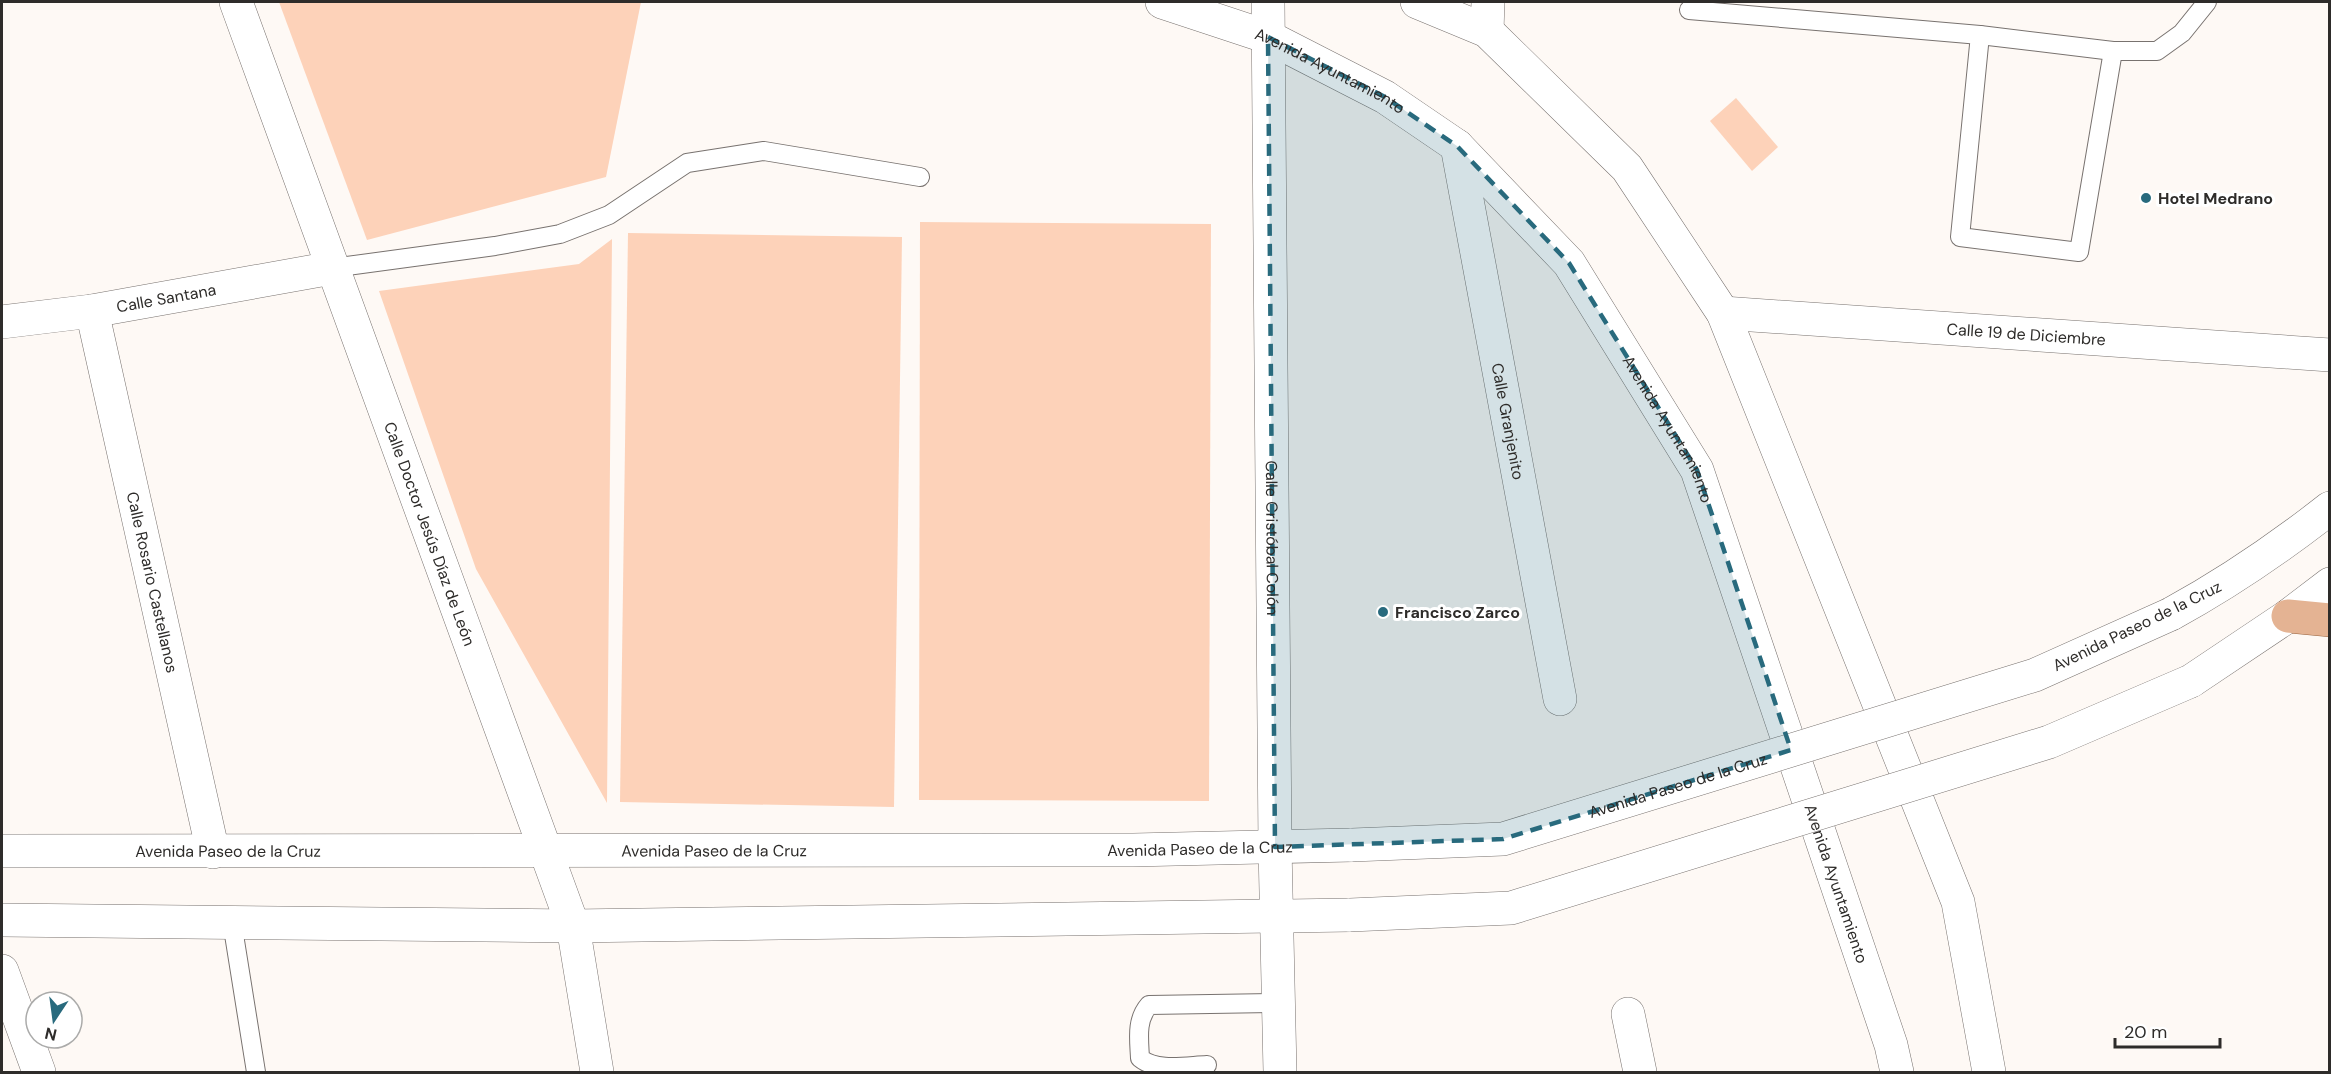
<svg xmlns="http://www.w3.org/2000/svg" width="2331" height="1074" font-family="'DM Sans',sans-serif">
<rect width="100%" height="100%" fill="#fef9f5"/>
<!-- green -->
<g fill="#fdd2b9">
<polygon points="279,2 641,2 606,177 367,240"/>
<polygon points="1736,98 1778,147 1752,171 1710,121"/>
<polygon points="920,222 1211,224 1209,801 919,800"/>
<polygon points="628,233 902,237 894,807 620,802"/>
<polygon points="612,239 607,803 476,569 379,291 579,264"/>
</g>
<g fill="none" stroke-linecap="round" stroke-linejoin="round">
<!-- service casing -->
<g stroke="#78726f" stroke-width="20">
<g id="service">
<polyline points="1689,10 1980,35 2113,51 2157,51 2182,33 2207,2"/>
<polyline points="1980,35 1960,237 2079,252 2113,51"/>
<polyline points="332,268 495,246 560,234 609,215 687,163 764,151 920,177"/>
<polyline points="232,922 256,1072"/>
<path d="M1207,1065C1185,1066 1157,1072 1140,1058C1139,1038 1136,1020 1149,1005L1278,1003"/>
</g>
</g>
<!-- minor casing -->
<g stroke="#78726f" stroke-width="34">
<g id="minor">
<polyline points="1487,31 1488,2"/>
<path id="s1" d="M1457,146L1560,699"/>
<path id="s2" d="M92,311L213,852"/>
<path id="s3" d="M1723,313L2330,355"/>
<path id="s4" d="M2,322L92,311L332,268"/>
<polyline points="2,971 39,1072"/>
<polyline points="1628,1014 1640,1072"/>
</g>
</g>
<!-- tertiary casing -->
<g stroke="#78726f" stroke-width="34">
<g id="tertiary">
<path id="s5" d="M1268,2L1275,847L1280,1072"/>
</g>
</g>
<!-- secondary casing -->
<g stroke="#78726f" stroke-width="34">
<g id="secondary">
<path id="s6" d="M236,2L573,926L597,1072"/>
<path id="s7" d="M1162,2L1268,37L1385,97L1457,146L1569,263L1697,470L1891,1045L1897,1072"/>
<polyline points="1417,2 1487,31 1627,168 1723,313 1958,902 1989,1072"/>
<path d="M2171,614C2228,583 2279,548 2330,508"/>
<polyline points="2191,681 2288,616 2330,584"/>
<path id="s8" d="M2,851L1133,850L1352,845"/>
<polyline points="2,920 573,926 1350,915"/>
</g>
</g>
<!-- primary casing -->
<g stroke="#99633f" stroke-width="34">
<polyline id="primary" points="2288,616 2330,620"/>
</g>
<!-- service -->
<use href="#service" stroke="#fff" stroke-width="18"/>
<!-- minor -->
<use href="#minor" stroke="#fff" stroke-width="33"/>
<!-- tertiary -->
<use href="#tertiary" stroke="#fff" stroke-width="33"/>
<!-- secondary -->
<use href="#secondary" stroke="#fff" stroke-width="33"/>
<!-- primary -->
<use href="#primary" stroke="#e4b393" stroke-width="33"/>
<!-- secondary-bridge casing -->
<g stroke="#78726f" stroke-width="34" stroke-linecap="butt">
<g id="secondary-bridge">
<path id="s9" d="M1352,845L1503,839L2035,675L2171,614"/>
<polyline points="1350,915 1511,908 2049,742 2191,681"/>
</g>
</g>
<!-- secondary-bridge -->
<use href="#secondary-bridge" stroke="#fff" stroke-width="33"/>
</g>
<!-- marked area -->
<path fill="#286a7d" fill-opacity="0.2" stroke="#286a7d" stroke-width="4.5" stroke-dasharray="12 8" stroke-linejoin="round" d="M1268,37L1385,97L1457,146L1569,263L1697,470L1791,750L1503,839L1275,847Z"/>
<!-- markers -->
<g fill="#286a7d" stroke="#fff" stroke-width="2">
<circle cx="2146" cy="198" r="6"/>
<circle cx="1383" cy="612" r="6"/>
</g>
<g text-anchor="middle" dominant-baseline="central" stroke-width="6" stroke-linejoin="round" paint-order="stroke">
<!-- street labels -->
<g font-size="16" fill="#2e2c2a" stroke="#fff">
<text stroke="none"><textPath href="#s7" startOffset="182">Avenida Ayuntamiento</textPath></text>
<text stroke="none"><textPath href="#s4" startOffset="166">Calle Santana</textPath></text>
<text stroke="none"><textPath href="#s3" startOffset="304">Calle 19 de Diciembre</textPath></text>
<text stroke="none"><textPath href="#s1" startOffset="280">Calle Granjenito</textPath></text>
<text stroke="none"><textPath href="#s7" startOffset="686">Avenida Ayuntamiento</textPath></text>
<text stroke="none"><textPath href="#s6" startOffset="566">Calle Doctor Jesús Díaz de León</textPath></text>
<text stroke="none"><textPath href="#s5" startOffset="536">Calle Cristóbal Colón</textPath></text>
<text stroke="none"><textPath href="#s2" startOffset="278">Calle Rosario Castellanos</textPath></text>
<text transform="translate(2137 626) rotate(-26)">Avenida Paseo de la Cruz</text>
<text stroke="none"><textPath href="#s9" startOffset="334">Avenida Paseo de la Cruz</textPath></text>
<text stroke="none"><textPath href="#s8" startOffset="1198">Avenida Paseo de la Cruz</textPath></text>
<text stroke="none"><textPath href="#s8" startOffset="712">Avenida Paseo de la Cruz</textPath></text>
<text stroke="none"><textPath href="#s8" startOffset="226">Avenida Paseo de la Cruz</textPath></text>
<text stroke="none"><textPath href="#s7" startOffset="1172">Avenida Ayuntamiento</textPath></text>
</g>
<!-- poi labels -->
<g font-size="16" font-weight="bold" fill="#2e2c2a" stroke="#fff" text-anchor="start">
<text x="2158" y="198">Hotel Medrano</text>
<text x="1395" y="612">Francisco Zarco</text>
</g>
</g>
<!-- border -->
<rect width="2331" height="1074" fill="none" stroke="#2e2c2a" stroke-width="6"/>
<!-- north arrow -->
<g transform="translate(54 1020) rotate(193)"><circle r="28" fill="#ffffff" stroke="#ababaa" stroke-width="1.5"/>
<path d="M0-4.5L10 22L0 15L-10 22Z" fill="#286a7d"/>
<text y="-9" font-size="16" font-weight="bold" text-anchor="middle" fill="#2e2c2a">N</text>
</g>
<!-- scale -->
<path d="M2115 1038v9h105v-9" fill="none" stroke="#2e2c2a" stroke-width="3"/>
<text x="2124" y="1038" font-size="18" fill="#2e2c2a" stroke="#ffffff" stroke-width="4.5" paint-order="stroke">20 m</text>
</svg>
